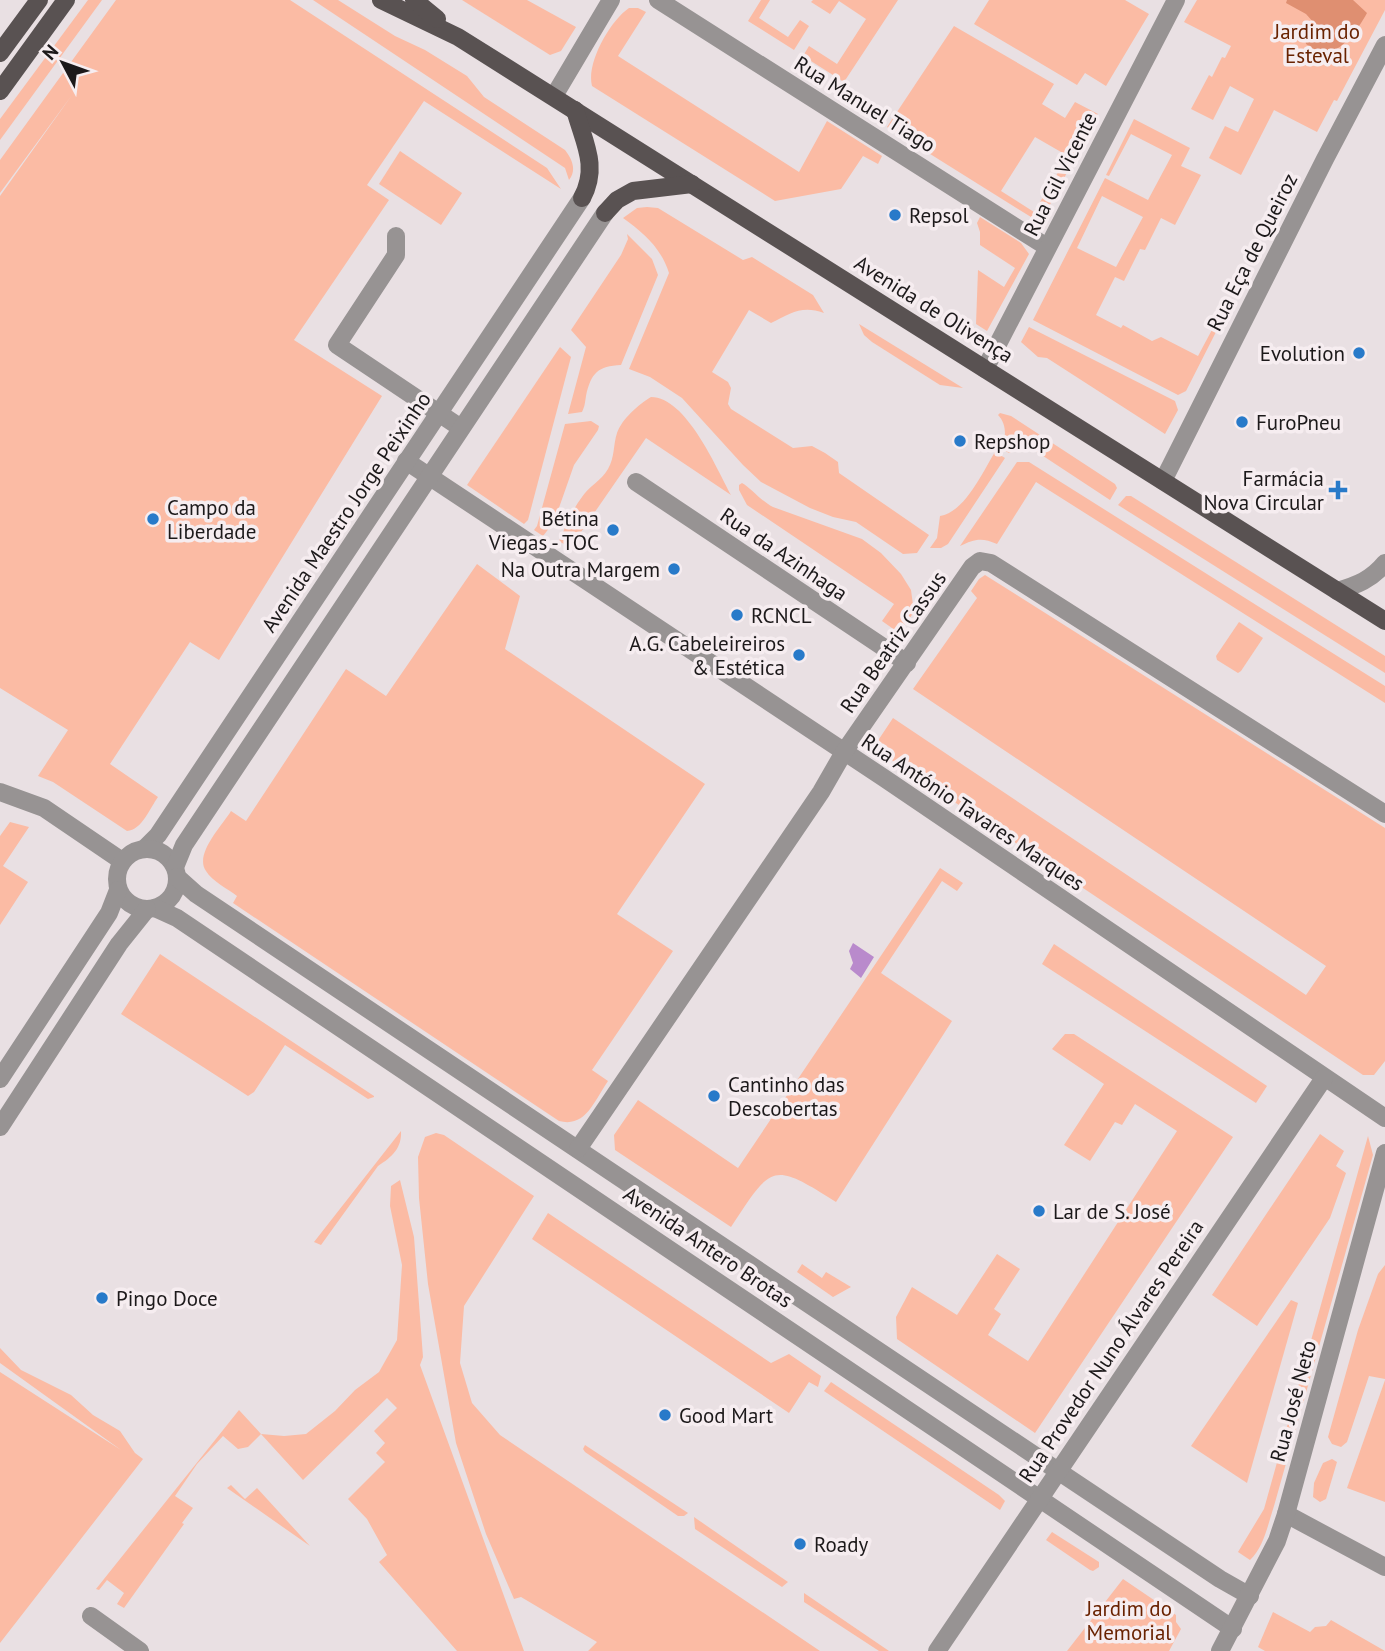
<svg xmlns="http://www.w3.org/2000/svg" width="1385" height="1651" font-family="'PT Sans',sans-serif">
<rect width="100%" height="100%" fill="#e9e0e3"/>
<!-- green -->
<g fill="#fbbba4" fill-rule="evenodd">
<polygon points="88,0 102,0 0,140 0,119"/>
<path d="M116,0H290L547,168L561,189L424,101L367,185L389,200L294,340L382,396L219,660L190,642L110,764L158,797C150,808 142,830 127,831L53,782L38,776L68,730L0,688V196L72,95L0,193V160Z"/>
<path d="M313,0H338L395,36L425,50L467,76L484,97L565,150C572,159 577,170 569,180L565,168Z"/>
<polygon points="462,0 527,0 576,27 561,51 550,55"/>
<polygon points="761,0 770,0 759,18 788,37 800,20 809,26 794,50 748,21"/>
<polygon points="813,0 898,0 844,82 803,56 809,46 837,64 866,19 839,1 830,14 811,2"/>
<polygon points="989,0 1125,0 1149,14 1106,86 1085,73 1077,85 974,24"/>
<polygon points="1197,0 1385,0 1385,10 1337,101 1334,100 1317,132 1274,110 1241,175 1209,158 1225,126 1238,132 1254,99 1230,86 1213,120 1191,109 1209,75 1212,77 1222,57 1225,58 1231,46 1184,22"/>
<path d="M629,8H638L646,12L618,56L799,172L827,121L882,156L878,164L863,156L841,189L775,201L592,86C586,63 610,21 629,8Z"/>
<path d="M954,26L1054,84L1042,104L1065,118L1075,102L1098,114L1044,216L1031,217L887,127ZM1035,137L1068,156L1034,212L1001,191Z"/>
<path d="M1134,119L1190,148L1181,166L1201,175L1175,225L1161,218L1145,250L1140,249L1124,281L1115,277L1096,315L1121,328L1123,325L1152,341L1161,337L1198,356L1214,326L1218,328L1186,391L1178,395L1033,320L1105,178L1148,200L1172,155L1131,134L1109,176L1106,175ZM1102,196L1143,217L1116,267L1077,248Z"/>
<polygon points="400,151 462,193 441,225 379,184"/>
<path d="M647,207L658,208L743,260L752,257L813,295L824,313C802,305 791,313 771,323L749,310L712,372L728,382L731,388L728,404L731,409L793,448L812,446L825,453L838,462L839,473L929,535L917,553L903,554L856,522L833,517L810,508L761,482L743,465L682,398L650,377L629,369L669,273C661,248 644,233 623,218L637,208Z"/>
<polygon points="980,217 1021,243 1029,254 987,331 976,324 978,270 1004,287 1015,268 980,245 980,232 977,223"/>
<path d="M627,234L652,259L658,275L621,365C598,366 591,373 586,396C585,402 585,406 582,412L568,414L586,347L571,330L621,255L628,239Z"/>
<polygon points="859,324 963,388 940,385 872,342 864,335"/>
<polygon points="1029,327 1175,401 1178,410 1165,434 1047,358 1038,357 1021,342"/>
<polygon points="560,347 571,357 528,520 524,524 467,485"/>
<path d="M651,397C686,397 716,467 731,495L646,438L570,548L559,541C566,526 572,510 582,497C589,486 601,481 608,469C615,457 613,445 617,433C622,419 638,405 651,397Z"/>
<path d="M1000,413L1011,416L1115,484L1117,488L1110,500L1031,448L1017,449L1009,453L1002,449C1006,437 1007,424 998,415Z"/>
<polygon points="591,421 599,426 598,430 574,465 554,522 543,536 534,530 537,526 565,424"/>
<path d="M995,452L1005,458L948,544L941,548H930L937,538L940,516C965,512 982,473 995,452Z"/>
<path d="M1017,462H1029L1385,686V703L1036,482L997,544C982,537 974,539 960,546Z"/>
<path d="M742,483C751,488 761,501 773,507L862,539L881,553L901,574L911,590L914,612L899,633L882,621L894,604L747,505L739,490V485Z"/>
<polygon points="1126,496 1131,496 1385,656 1385,673 1118,505"/>
<path d="M477,564L520,596L505,649L705,784L617,914L673,951L592,1070L608,1081C594,1101 586,1128 559,1121L233,903L237,896C228,889 212,881 206,871C194,854 222,826 231,811L246,821L346,669L386,696Z"/>
<polygon points="985,575 1385,828 1385,1061 1374,1075 1363,1075 881,753 878,747 879,739 893,718 1306,995 1326,966 913,689 977,598 971,591 979,579"/>
<polygon points="1239,622 1263,638 1241,671 1238,673 1217,660 1216,656"/>
<polygon points="10,822 29,827 3,866 28,882 0,925 0,836"/>
<path d="M940,868L963,883L957,891L942,881L881,973L952,1021L836,1202C771,1161 772,1165 731,1227L615,1150L614,1135L638,1100L738,1168Z"/>
<polygon points="1054,944 1267,1086 1256,1103 1042,964"/>
<polygon points="160,954 374,1096 374,1097 368,1099 285,1045 254,1092 248,1096 121,1014"/>
<polygon points="1065,1034 1074,1034 1233,1137 1035,1433 897,1339 896,1317 912,1287 957,1315 997,1254 1020,1269 994,1309 1001,1314 988,1335 1028,1361 1177,1131 1135,1104 1122,1125 1115,1122 1090,1161 1064,1145 1104,1084 1052,1049"/>
<path d="M401,1131C402,1148 392,1157 378,1166L321,1245L314,1242Z"/>
<polygon points="436,1133 444,1135 534,1196 464,1306 460,1363 472,1403 500,1435 820,1651 588,1651 597,1642 521,1597 514,1599 486,1534 456,1443 428,1284 419,1198 418,1157 425,1137"/>
<polygon points="1320,1134 1344,1151 1336,1166 1346,1173 1330,1218 1257,1326 1212,1295"/>
<path d="M1368,1136L1373,1155L1274,1506C1268,1524 1264,1547 1250,1560L1238,1552L1264,1509Z"/>
<polygon points="400,1180 414,1237 423,1357 420,1365 524,1651 457,1651 379,1562 387,1555 367,1519 348,1499 385,1462 376,1453 385,1443 374,1431 397,1408 387,1398 303,1480 261,1434 248,1447 238,1449 223,1436 197,1464 175,1496 193,1508 182,1523 184,1524 124,1608 117,1604 124,1593 107,1580 99,1590 96,1589 239,1410 261,1434 284,1436 306,1434 335,1411 355,1390 379,1372 397,1340 402,1265 390,1206 391,1186"/>
<polygon points="548,1213 771,1363 789,1354 821,1376 818,1387 809,1382 789,1413 532,1239"/>
<polygon points="802,1264 822,1278 826,1272 851,1287 833,1297 797,1272"/>
<polygon points="1385,1265 1385,1379 1369,1376 1347,1442 1341,1447 1332,1444 1328,1437 1358,1330 1378,1274"/>
<polygon points="1291,1300 1298,1303 1247,1483 1191,1446"/>
<polygon points="0,1348 21,1370 71,1395 93,1415 120,1431 135,1453 143,1459 0,1643 0,1372 121,1450 0,1363"/>
<polygon points="1385,1380 1385,1502 1347,1488"/>
<polygon points="831,1382 999,1495 1005,1501 1000,1510 824,1391"/>
<polygon points="585,1445 688,1513 684,1516 678,1516 585,1452 583,1449"/>
<polygon points="1332,1459 1337,1462 1326,1499 1320,1502 1313,1497 1314,1483 1323,1463"/>
<polygon points="231,1485 245,1499 257,1488 310,1546 227,1488"/>
<polygon points="694,1517 788,1582 782,1587 695,1529"/>
<polygon points="1052,1532 1099,1562 1099,1567 1093,1571 1090,1570 1046,1540"/>
<polygon points="1123,1579 1176,1615 1176,1622 1181,1629 1169,1651 1067,1651"/>
<polygon points="804,1593 889,1651 879,1651 804,1602"/>
<polygon points="1273,1612 1310,1632 1315,1627 1326,1626 1331,1620 1385,1651 1265,1651 1258,1647"/>
</g>
<!-- forest -->
<path fill="#df8f71" d="M1287,0H1353L1367,13C1357,31 1343,50 1323,55L1306,44L1303,26L1314,23L1306,14L1286,3Z"/>
<!-- water -->
<polygon fill="#b98acc" points="853,943 874,957 861,978 850,969 853,963 849,951"/>
<g fill="none" stroke-linecap="round" stroke-linejoin="round">
<!-- minor -->
<g stroke="#979393" stroke-width="18">
<polyline points="658,0 1047,247"/>
<polyline points="554,96 611,0"/>
<polyline points="396,236 396,255 337,345 461,428"/>
<polyline points="985,369 1176,0"/>
<polyline points="406,461 884,778 1385,1118"/>
<polyline points="1163,481 1325,159 1385,45"/>
<polyline points="636,482 907,663"/>
<path d="M1337,591C1357,585 1371,580 1385,563"/>
<polyline points="0,792 44,808 122,861"/>
<polyline points="145,848 158,835 582,198"/>
<circle cx="147" cy="879" r="30"/>
<polyline points="175,867 184,845 605,213"/>
<polyline points="177,877 196,894 1058,1471 1220,1579 1250,1596"/>
<polyline points="155,908 177,918 1233,1629"/>
<polyline points="0,1079 109,913 118,890"/>
<polyline points="0,1127 119,944 147,909"/>
<polyline points="578,1149 821,792 844,752 972,567 980,561 991,563 1385,814"/>
<polyline points="1286,1514 1385,1567"/>
<polyline points="91,1616 140,1651"/>
<polyline points="937,1651 1324,1078"/>
<polyline points="1220,1651 1277,1541 1286,1514 1385,1153"/>
</g>
<!-- major -->
<g stroke="#595252" stroke-width="18">
<polyline points="381,0 458,37 1385,621"/>
<polyline points="414,0 437,19"/>
<polyline points="0,53 39,0"/>
<polyline points="0,91 66,0"/>
<path d="M575,110C584,143 599,166 582,198"/>
<polyline points="605,213 617,200 633,191 692,184"/>
</g>
</g>
<!-- markers -->
<g fill="#287ac9" stroke="#f6edf0" stroke-width="2.5">
<circle cx="895" cy="215" r="7"/>
<circle cx="1359" cy="353" r="7"/>
<circle cx="1242" cy="422" r="7"/>
<circle cx="960" cy="441" r="7"/>
<path d="M1334.5 479.5h7v7h7v7h-7v7h-7v-7h-7v-7h7z"/>
<circle cx="153" cy="519" r="7"/>
<circle cx="613" cy="530" r="7"/>
<circle cx="674" cy="569" r="7"/>
<circle cx="737" cy="615" r="7"/>
<circle cx="799" cy="655" r="7"/>
<circle cx="714" cy="1096" r="7"/>
<circle cx="1039" cy="1211" r="7"/>
<circle cx="102" cy="1298" r="7"/>
<circle cx="665" cy="1415" r="7"/>
<circle cx="800" cy="1544" r="7"/>
</g>
<g text-anchor="middle" dominant-baseline="central" stroke-width="7" stroke-linejoin="round" paint-order="stroke">
<!-- park labels -->
<g font-size="21" fill="#692200" stroke="#f6edf0">
<text x="1317" y="31">Jardim do<tspan x="1317" dy="24">Esteval</tspan></text>
<text x="1129" y="1608">Jardim do<tspan x="1129" dy="24">Memorial</tspan></text>
</g>
<!-- street labels -->
<g font-size="21" fill="#1c191a" stroke="#f6edf0">
<text transform="translate(865 104) rotate(32)">Rua Manuel Tiago</text>
<text transform="translate(1060 174) rotate(-63)">Rua Gil Vicente</text>
<text transform="translate(1252 252) rotate(-63)">Rua Eça de Queiroz</text>
<text transform="translate(934 309) rotate(32)">Avenida de Olivença</text>
<text transform="translate(346 512) rotate(-56)">Avenida Maestro Jorge Peixinho</text>
<text transform="translate(784 554) rotate(34)">Rua da Azinhaga</text>
<text transform="translate(893 642) rotate(-55)">Rua Beatriz Cassus</text>
<text transform="translate(973 812) rotate(34)">Rua António Tavares Marques</text>
<text transform="translate(708 1247) rotate(34)">Avenida Antero Brotas</text>
<text transform="translate(1111 1351) rotate(-56)">Rua Provedor Nuno Álvares Pereira</text>
<text transform="translate(1293 1401) rotate(-75)">Rua José Neto</text>
</g>
<!-- poi labels -->
<g font-size="21" fill="#1c191a" stroke="#f6edf0" text-anchor="start">
<text x="909" y="215">Repsol</text>
<text x="1345" y="353" text-anchor="end">Evolution</text>
<text x="1256" y="422">FuroPneu</text>
<text x="974" y="441">Repshop</text>
<text x="1324" y="478" text-anchor="end">Farmácia<tspan x="1324" dy="24">Nova Circular</tspan></text>
<text x="167" y="507">Campo da<tspan x="167" dy="24">Liberdade</tspan></text>
<text x="599" y="518" text-anchor="end">Bétina<tspan x="599" dy="24">Viegas - TOC</tspan></text>
<text x="660" y="569" text-anchor="end">Na Outra Margem</text>
<text x="751" y="615">RCNCL</text>
<text x="785" y="643" text-anchor="end">A.G. Cabeleireiros<tspan x="785" dy="24">&amp; Estética</tspan></text>
<text x="728" y="1084">Cantinho das<tspan x="728" dy="24">Descobertas</tspan></text>
<text x="1053" y="1211">Lar de S. José</text>
<text x="116" y="1298">Pingo Doce</text>
<text x="679" y="1415">Good Mart</text>
<text x="814" y="1544">Roady</text>
</g>
</g>
<!-- north arrow -->
<g transform="translate(63 63) rotate(311)" stroke="#f6edf0" stroke-width="5" paint-order="stroke">
<path d="M0-5L12 26L0 18L-12 26Z" fill="#1c191a"/>
<text y="-10" font-size="19" font-weight="bold" text-anchor="middle" fill="#1c191a">N</text>
</g>
</svg>
